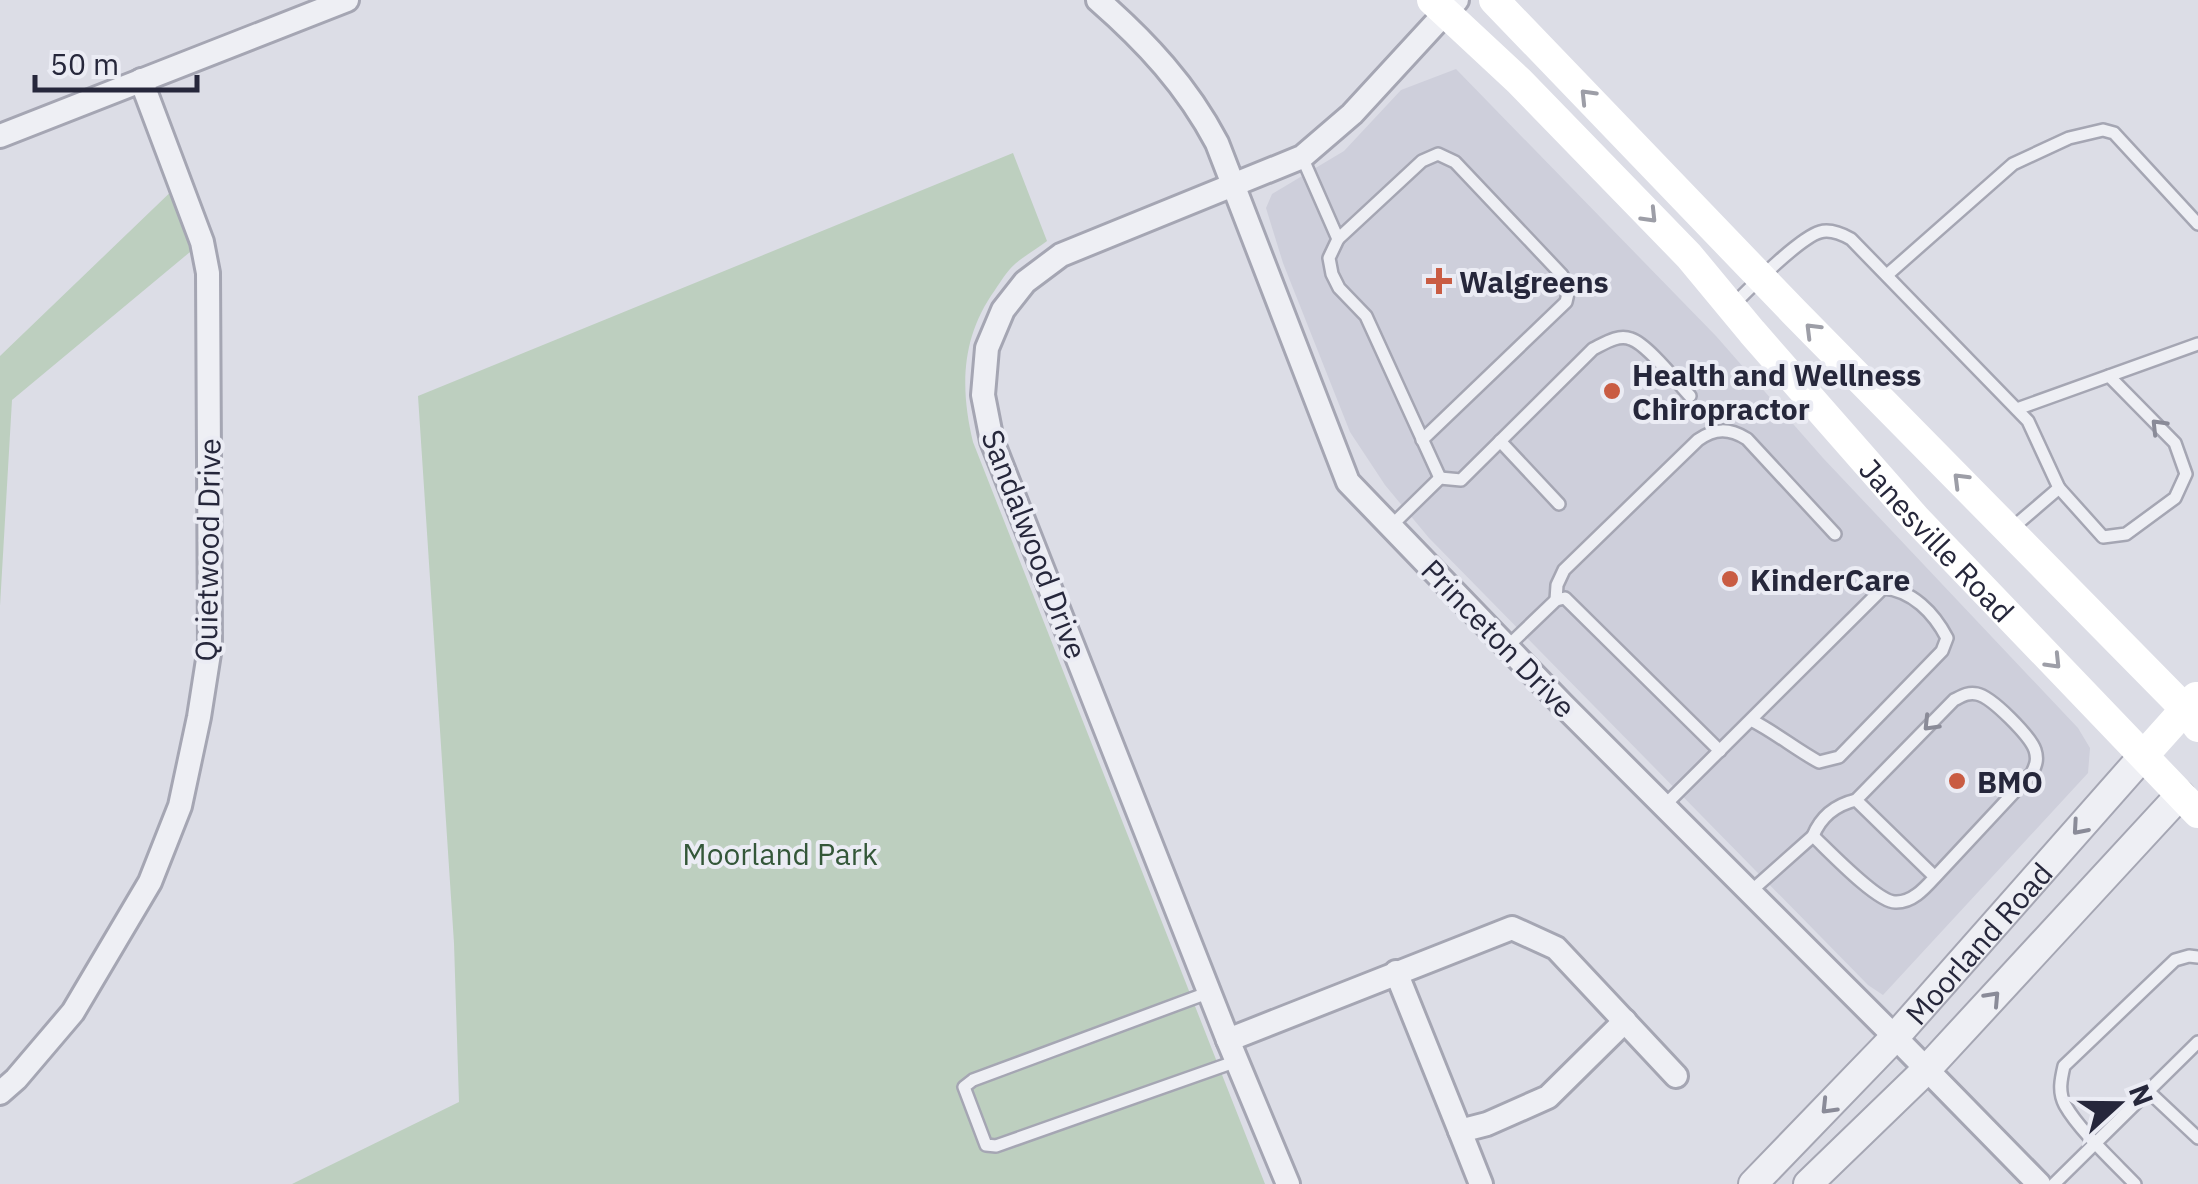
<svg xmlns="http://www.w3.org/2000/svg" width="2198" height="1184" font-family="'IBM Plex Sans',sans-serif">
<rect width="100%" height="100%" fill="#dcdde6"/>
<!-- built -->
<polygon fill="#cecfdb" points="1456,69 1716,336 1823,458 2078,728 2090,748 2088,773 1883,995 1868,985 1429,538 1385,485 1350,432 1283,263 1266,208 1272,194 1344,151 1401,90"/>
<!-- green -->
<g fill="#bdcfbf">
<path d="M1013,153L1047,241C1037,249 1024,256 1015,264C1007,271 1001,281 995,290C961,337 960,388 973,442L1265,1184H292L459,1102L454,943L418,396Z"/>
<polygon points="180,183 202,242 12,400 0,606 0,356"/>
</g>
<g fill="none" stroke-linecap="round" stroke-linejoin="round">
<!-- service casing -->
<g stroke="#a5a6b3" stroke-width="16">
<g id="service">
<polyline points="1302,157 1338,239 1329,258 1332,274 1339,288 1366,316 1440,478"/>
<polyline points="1338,239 1422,161 1438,154 1455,162 1562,275 1569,289 1566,302 1422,440"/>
<polyline points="1887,275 2013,164 2069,138 2103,130 2114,133 2198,224"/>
<path d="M1732,306C1749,289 1799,238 1820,232C1830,229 1842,234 1851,239L2028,421L2059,488L2010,530"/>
<polyline points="2017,409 2198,344"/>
<polyline points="1500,441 1559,504"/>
<polyline points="2059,488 2103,537 2126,534 2175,498 2186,474 2175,443 2109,376"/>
<path d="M1391,526L1440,478L1461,480L1593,349C1605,343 1618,334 1631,339C1647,344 1677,382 1690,396"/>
<path d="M1556,600L1557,585L1564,570L1698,440C1715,428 1729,428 1747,439L1835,534"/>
<polyline points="1507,647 1556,600 1565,598 1720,751"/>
<path d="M1664,806L1883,588C1912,590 1934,613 1947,638L1942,651L1839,757L1819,762C1795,749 1775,732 1751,720"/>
<path d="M1813,836C1821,816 1835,805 1856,800"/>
<path d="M1750,892L1813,836C1828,850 1877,902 1895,902C1912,903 1925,888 1935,877L2032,773C2036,765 2038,759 2035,750C2030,736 1992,697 1977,694C1968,692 1962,696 1954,700L1856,800L1935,877"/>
<polyline points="1210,992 973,1080 964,1087 986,1145 996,1146 1237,1061"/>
<polyline points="2148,1091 2198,1138"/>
<polyline points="2054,1184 2198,1042"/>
<path d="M2135,1184C2115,1163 2079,1130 2065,1105C2058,1092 2061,1079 2064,1066L2175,960L2189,956L2198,957"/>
</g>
</g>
<!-- minor casing -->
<g stroke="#a5a6b3" stroke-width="28">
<g id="minor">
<path d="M1098,0C1146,42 1187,86 1217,143L1348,482L1563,705L1895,1037L2039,1184"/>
<polyline points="0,136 347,0"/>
<polyline points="1396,972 1460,1131"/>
<polyline points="1228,1040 1512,928 1556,948 1676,1076"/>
<polyline points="0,1093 16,1079 73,1012 150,882 180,806 199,717 210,647 208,273 202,242 141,80"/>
<polyline points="1288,1184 1228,1040 992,441 983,395 987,348 1003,310 1025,282 1061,255 1302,157 1352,114 1457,0"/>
<polyline points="1481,1184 1460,1131 1487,1124 1548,1097 1625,1021"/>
</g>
</g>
<!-- tertiary casing -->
<g stroke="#a5a6b3" stroke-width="32">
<g id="tertiary">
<path id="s1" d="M1753,1184L1895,1037L2144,755"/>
<polyline points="1808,1184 1927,1069 2180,795"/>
</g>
</g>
<!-- service -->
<use href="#service" stroke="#eeeff4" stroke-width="11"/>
<!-- minor -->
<use href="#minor" stroke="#eeeff4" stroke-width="22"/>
<!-- tertiary -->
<use href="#tertiary" stroke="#eeeff4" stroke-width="28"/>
<!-- secondary -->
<g stroke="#fff" stroke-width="30">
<path id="s2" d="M1432,0L1519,81L1689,256L1752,332L1916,519L2198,813"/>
<polyline points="1494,0 1794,312 2185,709 2198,727"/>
<polyline points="2144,755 2196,697"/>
</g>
</g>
<!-- one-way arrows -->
<defs><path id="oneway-chevron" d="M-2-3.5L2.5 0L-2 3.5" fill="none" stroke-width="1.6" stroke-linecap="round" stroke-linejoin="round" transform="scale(2.5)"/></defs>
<g stroke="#9d9ea7">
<use href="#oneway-chevron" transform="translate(1587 96) rotate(-134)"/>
<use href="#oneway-chevron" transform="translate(1650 216) rotate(46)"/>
<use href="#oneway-chevron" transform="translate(1812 330) rotate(-135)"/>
<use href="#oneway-chevron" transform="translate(1960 480) rotate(-135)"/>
<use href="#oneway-chevron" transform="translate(2054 662) rotate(46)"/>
</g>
<g stroke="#8a8b98">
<use href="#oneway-chevron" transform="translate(2158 426) rotate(-134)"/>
<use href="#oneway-chevron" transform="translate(1930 724) rotate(134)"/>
<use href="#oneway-chevron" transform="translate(2079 828) rotate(131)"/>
<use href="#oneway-chevron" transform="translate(1993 998) rotate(-47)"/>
<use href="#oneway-chevron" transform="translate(1828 1107) rotate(134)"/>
</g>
<!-- markers -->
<g fill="#c95c43" stroke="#ebecf4" stroke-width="4">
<path d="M1434 266h10v10h10v10h-10v10h-10v-10h-10v-10h10z"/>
<circle cx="1612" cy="391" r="10"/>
<circle cx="1730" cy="579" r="10"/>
<circle cx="1957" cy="781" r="10"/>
</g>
<g text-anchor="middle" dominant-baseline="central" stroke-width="8" stroke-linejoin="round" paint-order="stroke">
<!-- poi labels -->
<g font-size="30" font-weight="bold" fill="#26273b" stroke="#ebecf4" text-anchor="start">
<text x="1459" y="281">Walgreens</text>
<text x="1632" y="374">Health and Wellness<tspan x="1632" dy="34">Chiropractor</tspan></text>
<text x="1750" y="579">KinderCare</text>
<text x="1977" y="781">BMO</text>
</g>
<!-- street labels -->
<g font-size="30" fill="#26273b" stroke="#ebecf4">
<text stroke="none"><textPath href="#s2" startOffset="740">Janesville Road</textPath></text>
<text transform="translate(1035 544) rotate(69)">Sandalwood Drive</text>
<text transform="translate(207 550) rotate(-89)">Quietwood Drive</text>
<text transform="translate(1499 638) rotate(46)">Princeton Drive</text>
<text stroke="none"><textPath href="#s1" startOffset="330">Moorland Road</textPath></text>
</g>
<!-- park labels -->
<g font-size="30" fill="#345739" stroke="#ebecf4">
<text x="780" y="853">Moorland Park</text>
</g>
</g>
<!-- north arrow -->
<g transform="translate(2118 1104) rotate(69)" stroke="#ebecf4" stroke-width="8" paint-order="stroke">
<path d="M0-8L18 38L0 25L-18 38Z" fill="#26273b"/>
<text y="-15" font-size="28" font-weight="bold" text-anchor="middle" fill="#26273b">N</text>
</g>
<!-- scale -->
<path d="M35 75v15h162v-15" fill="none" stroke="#26273b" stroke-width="5"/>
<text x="50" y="75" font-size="30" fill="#26273b" stroke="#ebecf4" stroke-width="8" paint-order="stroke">50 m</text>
</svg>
